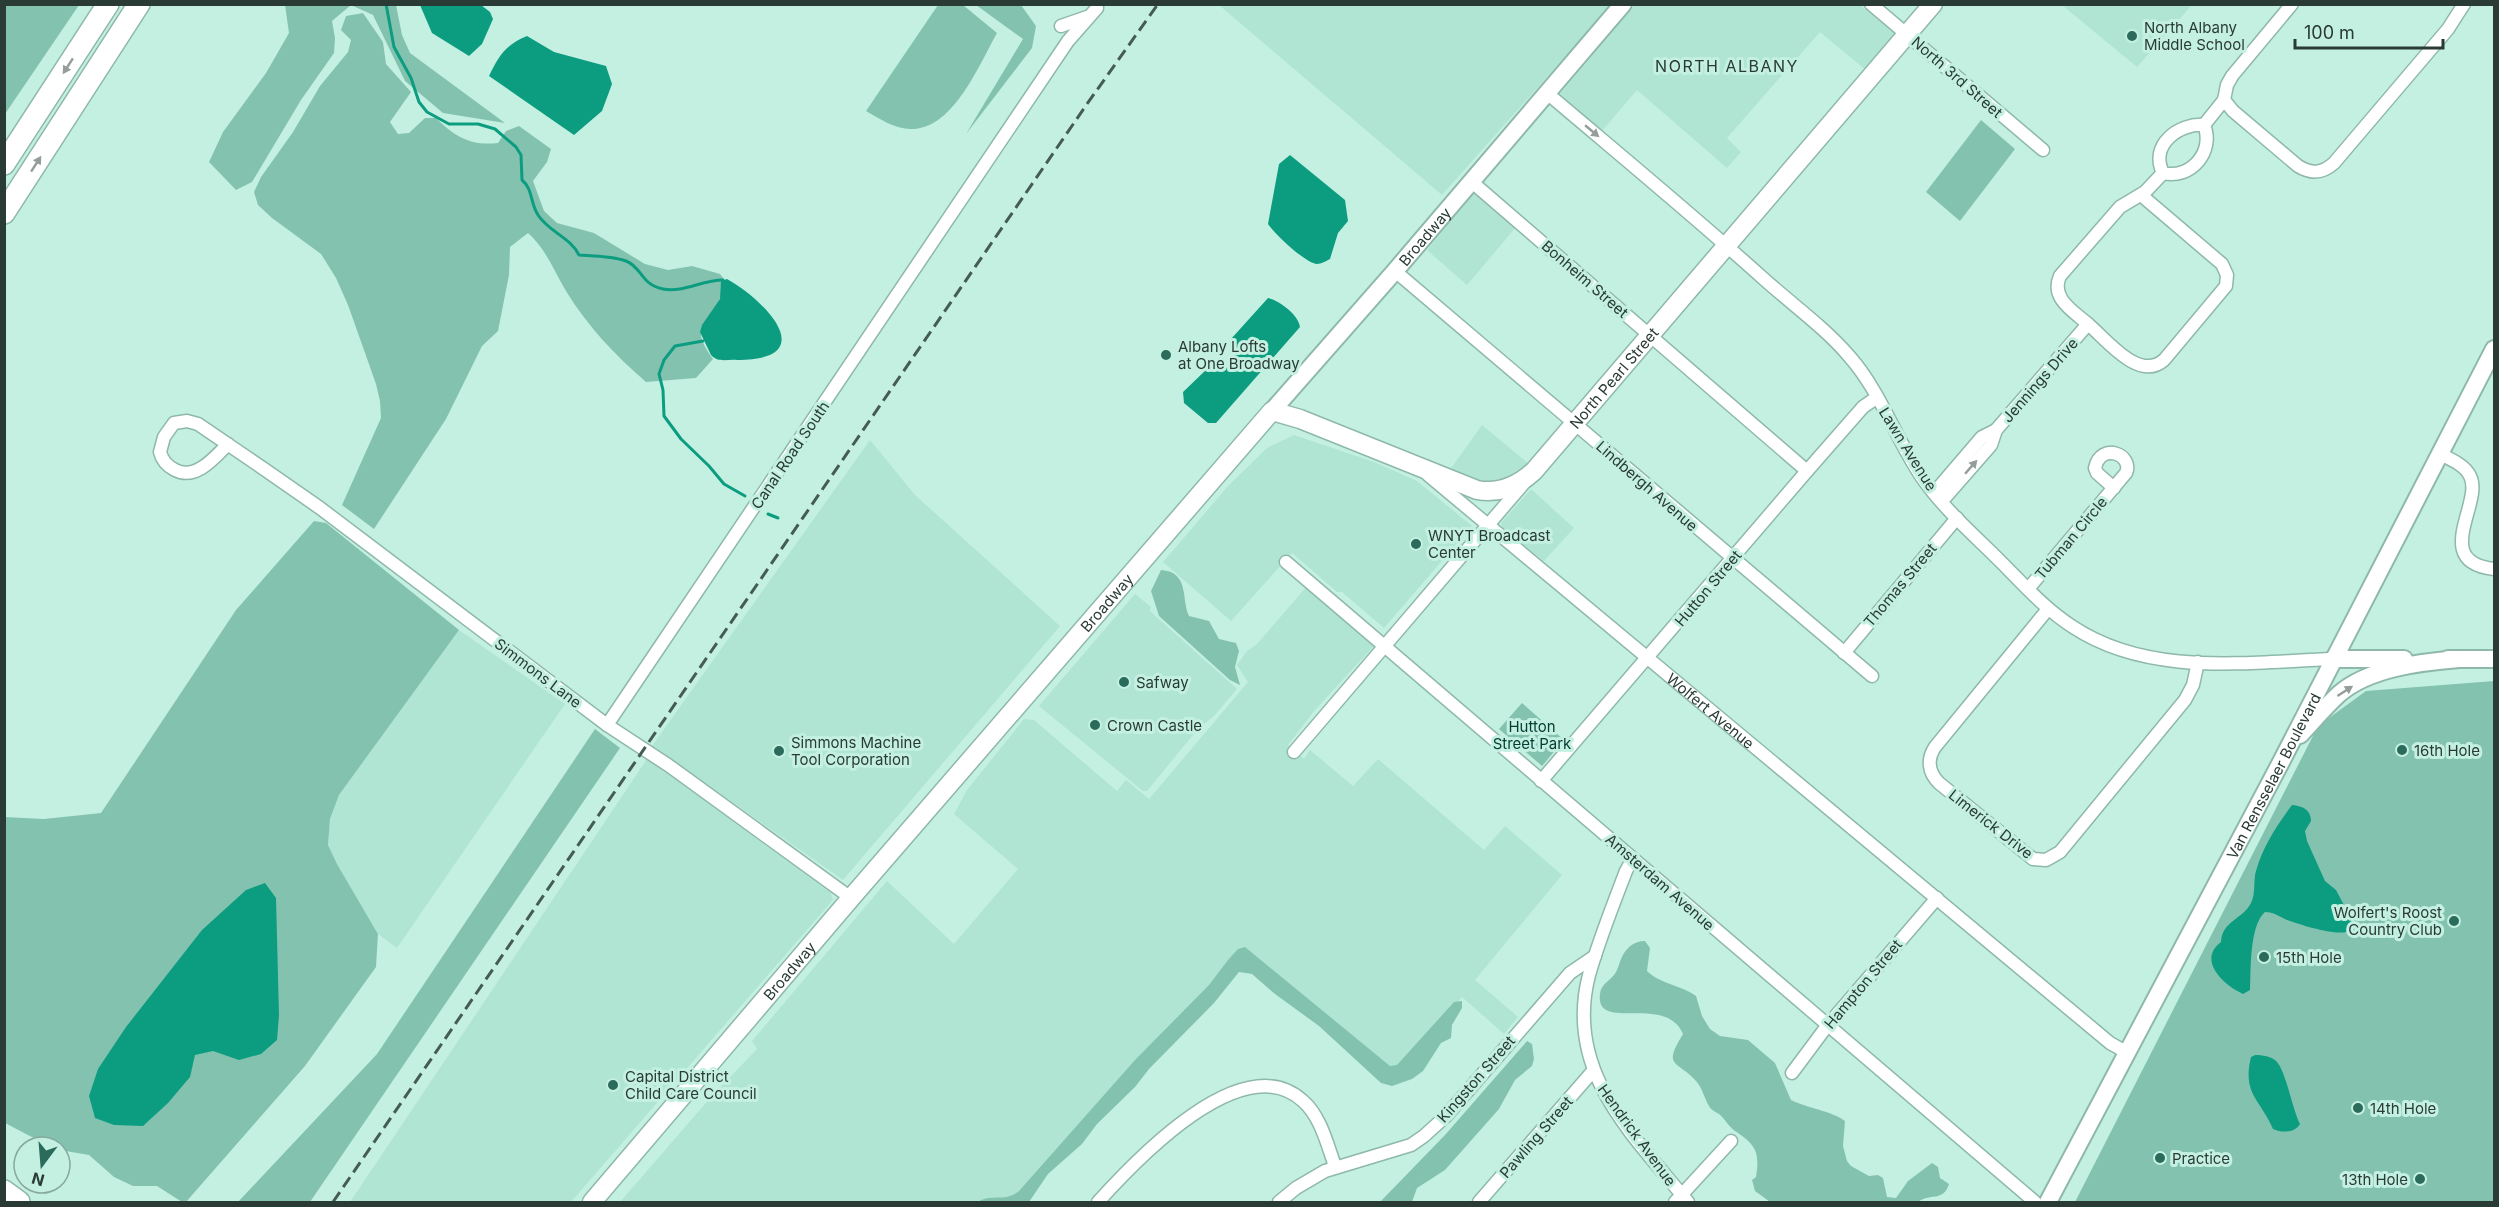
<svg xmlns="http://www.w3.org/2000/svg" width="2499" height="1207" font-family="Inter,sans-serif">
<rect width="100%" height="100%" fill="#c4f0e2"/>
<!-- built -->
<g fill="#b0e5d4">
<polygon points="1219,5 1611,5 1442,195"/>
<polygon points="1635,5 1860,5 1897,36 1867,71 1820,32 1727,138 1741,152 1727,168 1637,90 1602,131 1560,94"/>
<polygon points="2062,5 2192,5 2137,67"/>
<polygon points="1475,192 1517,226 1467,285 1427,250"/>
<polygon points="1482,425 1529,464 1504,483 1476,482 1449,471"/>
<polygon points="1294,435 1374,462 1417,481 1472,526 1384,628 1342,592 1337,592 1292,553 1231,621 1163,562 1228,486 1267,448"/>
<polygon points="870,440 915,495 1060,626 843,880 652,746"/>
<polygon points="1531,489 1574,528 1544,561 1503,529 1501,523"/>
<polygon points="1307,586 1373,642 1373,647 1315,710 1288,745 1304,759 1310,750 1353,786 1378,759 1484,850 1505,826 1562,875 1475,980 1518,1017 1504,1034 1462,997 1396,1076 1242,957 1012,1202 620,1202 711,1097 757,1049 752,1041 887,881 954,944 1018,869 954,814 967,790 1024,719 1034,720 1117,791 1126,780 1149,799 1248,682 1237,665 1247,651 1257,644"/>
<polygon points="1135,594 1151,607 1150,611 1237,689 1214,716 1197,730 1147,791 1143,791 1039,706"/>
<polygon points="459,630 565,704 397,948 378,934 337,864 328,845 330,819 339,795"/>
<polygon points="647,759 831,893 833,900 571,1202 350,1202"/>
</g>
<!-- green -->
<g fill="#84c2b0">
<polygon points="5,4 79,5 5,114 4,5"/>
<polygon points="285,5 396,5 402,35 410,53 505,123 443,113 405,81 373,15 351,5 332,21 335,38 334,53 301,100 252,182 236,190 209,162 223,132 266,73 289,33"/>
<path d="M938,5H963L997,33C980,63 954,128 913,129C896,130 880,119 866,111Z"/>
<polygon points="976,5 1021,5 1036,26 1032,48 966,134 1023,39"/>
<path d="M363,13L383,42L386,64L411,92L390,122L398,134L409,133L425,118H436C455,137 471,146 498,143L506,131L519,126L551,149L547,162L533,181L544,211L557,223L594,233L645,264L668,270L692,266L720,274L724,279C718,285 723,293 720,301C706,328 689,326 713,359L696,378L646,382C615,355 588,327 566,291C554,271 546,249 528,233L510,247L509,275L498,331L482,346L446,419L374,529L342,505L381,418L380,401L376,384L348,305L336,278L321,254L272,218L258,205L254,192L261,177L293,132L320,86L348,52L351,40L341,30L346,16Z"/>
<polygon points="1981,120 2015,149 1960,221 1926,192"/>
<polygon points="314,521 326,523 459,630 339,795 330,819 328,845 337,864 378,934 376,967 305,1066 186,1202 182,1202 157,1186 133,1186 114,1177 89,1155 60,1150 60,1147 51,1147 5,1123 4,817 44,819 101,813 236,610"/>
<path d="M1161,570C1190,572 1181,599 1189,616L1209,621L1219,639L1236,643L1239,651L1235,667L1240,685L1230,680L1159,616L1151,591Z"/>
<polygon points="2494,681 2494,1202 2075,1202 2318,726 2366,691"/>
<polygon points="1522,703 1564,740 1542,766 1499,729"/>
<polygon points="595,729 620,748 310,1202 238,1202 377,1054"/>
<path d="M1645,941L1650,948L1647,971C1660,984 1681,985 1696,996L1702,1016L1710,1029L1720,1036L1748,1040L1775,1063L1791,1100C1807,1108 1832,1111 1845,1121L1843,1146L1847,1161L1851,1166L1869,1176L1878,1175L1883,1178L1887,1197L1896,1198L1908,1181L1932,1163L1938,1167L1940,1178L1949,1184C1944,1202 1929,1193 1918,1202H1770L1755,1191L1752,1180L1756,1177C1760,1152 1756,1145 1735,1131C1729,1127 1725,1119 1719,1114C1716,1112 1711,1110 1709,1106C1704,1098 1703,1089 1696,1081C1677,1060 1662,1068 1683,1034C1666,993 1595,1033 1600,994C1601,983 1611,981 1616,972C1618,968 1619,964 1621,959C1625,949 1633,941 1645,941Z"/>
<path d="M1245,947L1390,1066L1397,1065L1454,1002L1462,1001V1008L1452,1025L1451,1038L1441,1043L1423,1071L1412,1079L1392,1086L1381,1083L1319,1026L1275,994L1252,974L1239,972L1214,1003L1149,1069L1135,1087L1097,1124L1082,1144L1048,1174L1029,1202H978C991,1193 1004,1203 1019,1191L1135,1060L1209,985L1228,960L1238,949Z"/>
<polygon points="1527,1041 1532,1044 1534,1059 1532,1066 1515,1080 1499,1109 1445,1170 1417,1188 1412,1202 1380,1202 1445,1135"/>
</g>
<!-- water -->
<g fill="#0c9d80">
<polygon points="420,5 481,5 490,12 493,19 482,44 469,56 432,33"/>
<path d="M527,36L554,52L606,66L612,84L602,111L574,135L489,76C499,56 505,45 527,36Z"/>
<path d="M1290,155L1345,200L1348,221L1338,233L1330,259C1326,261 1321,264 1317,264C1305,263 1274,233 1268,224L1279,164Z"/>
<path d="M727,279C765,300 823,360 737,360C727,359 718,363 711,355L700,332L702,325L720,299L721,281Z"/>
<path d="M1268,298C1279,301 1298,314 1300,327L1216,423H1208L1184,403L1183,392L1208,368C1220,364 1229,375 1235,358L1230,347L1231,339Z"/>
<path d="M2292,805C2303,806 2311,810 2311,821L2305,831L2307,841L2325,881L2336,890L2352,920L2351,926L2346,932C2333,935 2301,925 2287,920C2278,916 2274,912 2265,912C2249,926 2251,971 2250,990L2243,994C2223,985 2197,960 2221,942C2222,921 2243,919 2251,903C2256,893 2253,881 2256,871C2263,846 2277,825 2292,805Z"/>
<polygon points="265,883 276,898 279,1015 277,1040 261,1054 239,1060 213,1051 195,1055 190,1077 168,1103 143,1126 114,1125 95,1118 89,1096 98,1069 126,1027 202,930 246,890"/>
<path d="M2255,1055C2262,1055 2272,1056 2277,1062C2286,1072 2293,1111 2300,1124C2295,1133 2282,1133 2273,1129C2260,1099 2242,1094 2251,1057Z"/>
</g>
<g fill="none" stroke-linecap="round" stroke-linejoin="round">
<!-- stream -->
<g stroke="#0c9d80" stroke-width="3">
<path d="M386,4L394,47L411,78L419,102L427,112L449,124H478L495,129L516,147L521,155L522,180C533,189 530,203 538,215C549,232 570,237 579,255C594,256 612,256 626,261C643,268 640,284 663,289C683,293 702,280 723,280"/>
<polyline points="703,341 675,346 664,360 659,374 663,390 664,416 681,439 709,466 724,484 745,496"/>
<polyline points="768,514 778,518"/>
</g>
<!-- street casing -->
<g stroke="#8eb8aa" stroke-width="15">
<g id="street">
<polyline points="1871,4 2043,150"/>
<polyline points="1061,26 1087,17"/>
<path d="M1547,93C1620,155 1694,216 1765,280C1793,305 1825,328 1849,356C1881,392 1896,440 1923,479C1945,510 1974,535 2001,562C2024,585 2045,609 2073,627C2149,677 2246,662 2333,659"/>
<path d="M2224,100L2233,111L2298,166C2311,174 2322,174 2334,163L2448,29L2464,4"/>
<path d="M2204,125C2215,151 2191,180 2163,173C2149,145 2179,123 2204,125Z"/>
<polyline points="2204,125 2224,100 2227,85 2232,76 2292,4"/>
<polyline points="1472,182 1807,471"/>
<polyline points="1395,271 1872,676"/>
<path d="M2088,324C2107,340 2139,382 2164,360L2226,286L2227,275L2222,264L2141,195"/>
<path d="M228,444C215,457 196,481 175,470C167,466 162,460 160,452L164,437L174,423L187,421L198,424L264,469L320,508L607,725L668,765L851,898"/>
<path d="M2440,454C2450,459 2465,465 2470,476C2484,502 2430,562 2494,569"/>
<path id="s1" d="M1428,475L2110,1043L2126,1052"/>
<polyline points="1934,493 1982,437 1996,430"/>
<path d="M1942,501L1991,445L1996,430L2088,324C2073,311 2050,298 2060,276L2120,207L2145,192L2163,173"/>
<polyline points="1286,562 2035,1202"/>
<path d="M2028,589L2126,473C2134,455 2101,441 2095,468L2097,473L2114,488"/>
<path d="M2048,609L1935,747C1927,759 1928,772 1939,783L2033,859L2046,860L2060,852L2185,700L2193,685L2198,662"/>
<polyline points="1844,653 1957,518"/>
<polyline points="607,725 1068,41 1097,8"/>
<polyline points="1294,752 1524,483"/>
<polyline points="1541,781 1807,471 1863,407 1876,398"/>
<path d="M1633,858L1626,871C1613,905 1599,940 1589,975C1564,1071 1632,1134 1688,1202"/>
<polyline points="1792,1073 1827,1026 1937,898"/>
<path d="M1098,1202C1136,1160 1243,1046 1303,1101C1321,1117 1327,1144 1335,1166"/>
<polyline points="1279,1202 1296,1188 1325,1171 1411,1145 1424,1136 1446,1116 1570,973 1595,956"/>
<polyline points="1479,1202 1593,1071"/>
<polyline points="1675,1202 1731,1141"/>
</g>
</g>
<!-- secondary casing -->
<g stroke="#8eb8aa" stroke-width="20">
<g id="secondary">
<path id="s2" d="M1272,411L1395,271L1623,4"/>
<polyline points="2333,659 2404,659"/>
<polyline points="2448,659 2494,659"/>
<path d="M2300,735C2313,721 2325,707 2339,694C2369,668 2421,662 2459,659"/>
<path id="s3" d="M2048,1202L2281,762L2494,349"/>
</g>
</g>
<!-- primary casing -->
<g stroke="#8eb8aa" stroke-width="21">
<g id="primary">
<path id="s4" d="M592,1202L851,898L1272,411L1300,419L1477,490C1499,494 1518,486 1534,471L1933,4"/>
</g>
</g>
<!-- highway casing -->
<g stroke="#8eb8aa" stroke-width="24">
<g id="highway">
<polyline points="4,164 108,4"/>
<polyline points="4,213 139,4"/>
<polyline points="4,1191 19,1202"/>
</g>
</g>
<!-- street -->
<use href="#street" stroke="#fff" stroke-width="12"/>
<!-- secondary -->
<use href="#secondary" stroke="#fff" stroke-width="16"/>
<!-- primary -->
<use href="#primary" stroke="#fff" stroke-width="18"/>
<!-- highway -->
<use href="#highway" stroke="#fff" stroke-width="21"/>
<!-- rail -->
<polyline stroke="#455b55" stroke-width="3" stroke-dasharray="12 6" stroke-linecap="butt" points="333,1202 1087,104 1158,4"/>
</g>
<!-- one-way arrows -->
<defs><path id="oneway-solid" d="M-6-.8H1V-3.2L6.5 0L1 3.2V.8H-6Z" transform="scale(1.5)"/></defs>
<g fill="#949d9a">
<use href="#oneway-solid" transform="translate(68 66) rotate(123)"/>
<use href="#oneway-solid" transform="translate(1592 131) rotate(40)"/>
<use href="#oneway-solid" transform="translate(36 164) rotate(-57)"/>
<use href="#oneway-solid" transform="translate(1971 467) rotate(-49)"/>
<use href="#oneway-solid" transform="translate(2345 691) rotate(-33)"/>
</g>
<!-- markers -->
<g fill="#2a6b5b" stroke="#c4f0e2" stroke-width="2">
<circle cx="2132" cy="36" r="6"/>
<circle cx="1166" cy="355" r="6"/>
<circle cx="1416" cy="544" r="6"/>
<circle cx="1124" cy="682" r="6"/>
<circle cx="1095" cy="725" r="6"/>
<circle cx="2402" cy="750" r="6"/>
<circle cx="779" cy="751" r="6"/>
<circle cx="2454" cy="921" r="6"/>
<circle cx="2264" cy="957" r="6"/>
<circle cx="613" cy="1085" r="6"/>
<circle cx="2358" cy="1108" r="6"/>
<circle cx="2160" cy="1158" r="6"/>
<circle cx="2420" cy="1179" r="6"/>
</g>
<g text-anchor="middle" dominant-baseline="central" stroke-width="6" stroke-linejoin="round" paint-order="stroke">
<!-- poi labels -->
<g font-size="15" fill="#2a3b36" stroke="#c4f0e2" text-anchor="start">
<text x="2144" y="27">North Albany<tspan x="2144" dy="17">Middle School</tspan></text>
<text x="1178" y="346">Albany Lofts<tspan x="1178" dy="17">at One Broadway</tspan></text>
<text x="1428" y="535">WNYT Broadcast<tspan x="1428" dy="17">Center</tspan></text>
<text x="1136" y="682">Safway</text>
<text x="1107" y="725">Crown Castle</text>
<text x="791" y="742">Simmons Machine<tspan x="791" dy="17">Tool Corporation</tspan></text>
<text x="2414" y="750">16th Hole</text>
<text x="2442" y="912" text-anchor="end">Wolfert's Roost<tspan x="2442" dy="17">Country Club</tspan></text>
<text x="2276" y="957">15th Hole</text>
<text x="625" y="1076">Capital District<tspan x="625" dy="17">Child Care Council</tspan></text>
<text x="2370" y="1108">14th Hole</text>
<text x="2172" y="1158">Practice</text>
<text x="2408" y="1179" text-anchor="end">13th Hole</text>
</g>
<!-- street labels -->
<g font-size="15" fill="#2a3b36" stroke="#c4f0e2">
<text transform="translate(1957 77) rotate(41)">North 3rd Street</text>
<text stroke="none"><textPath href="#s2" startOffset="232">Broadway</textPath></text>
<text transform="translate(1585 279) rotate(41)">Bonheim Street</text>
<text stroke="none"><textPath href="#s4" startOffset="1448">North Pearl Street</textPath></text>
<text transform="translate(2040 380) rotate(-49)">Jennings Drive</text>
<text transform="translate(1908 449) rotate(58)">Lawn Avenue</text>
<text transform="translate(790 455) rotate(-56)">Canal Road South</text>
<text transform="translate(1647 486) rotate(41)">Lindbergh Avenue</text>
<text transform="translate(2071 538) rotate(-50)">Tubman Circle</text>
<text transform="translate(1900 585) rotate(-50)">Thomas Street</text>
<text transform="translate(1708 588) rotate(-50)">Hutton Street</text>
<text stroke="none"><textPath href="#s4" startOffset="790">Broadway</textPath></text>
<text transform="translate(538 673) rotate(37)">Simmons Lane</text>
<text stroke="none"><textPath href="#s1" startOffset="368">Wolfert Avenue</textPath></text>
<text stroke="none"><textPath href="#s3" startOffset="482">Van Rensselaer Boulevard</textPath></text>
<text transform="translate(1991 824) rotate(38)">Limerick Drive</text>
<text transform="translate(1660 882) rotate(41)">Amsterdam Avenue</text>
<text stroke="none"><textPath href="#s4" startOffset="304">Broadway</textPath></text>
<text transform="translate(1863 984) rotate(-50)">Hampton Street</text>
<text transform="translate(1476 1079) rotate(-49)">Kingston Street</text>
<text transform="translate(1637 1135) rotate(54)">Hendrick Avenue</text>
<text transform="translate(1536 1137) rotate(-49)">Pawling Street</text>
</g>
<!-- park labels -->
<g font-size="15" fill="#033c30" stroke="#c4f0e2">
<text x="1532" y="726">Hutton<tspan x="1532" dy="17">Street Park</tspan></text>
</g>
<!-- neighbourhood labels -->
<g font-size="16" letter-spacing="1.5" fill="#2a3b36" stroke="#c4f0e2">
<text x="1727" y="66">NORTH ALBANY</text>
</g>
</g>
<!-- border -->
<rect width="2499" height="1207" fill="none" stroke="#2a3b36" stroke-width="12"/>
<!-- north arrow -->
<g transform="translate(42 1165) rotate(196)"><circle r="28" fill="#c4f0e2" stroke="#86a89d" stroke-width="1.5"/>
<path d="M0-4.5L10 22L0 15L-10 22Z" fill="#2a6b5b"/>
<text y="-9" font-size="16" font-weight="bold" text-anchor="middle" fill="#2a3b36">N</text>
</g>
<!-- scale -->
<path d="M2295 39v9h148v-9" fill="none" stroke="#2a3b36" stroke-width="3"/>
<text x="2304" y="39" font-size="18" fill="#2a3b36" stroke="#c4f0e2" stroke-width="4.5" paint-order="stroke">100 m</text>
</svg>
